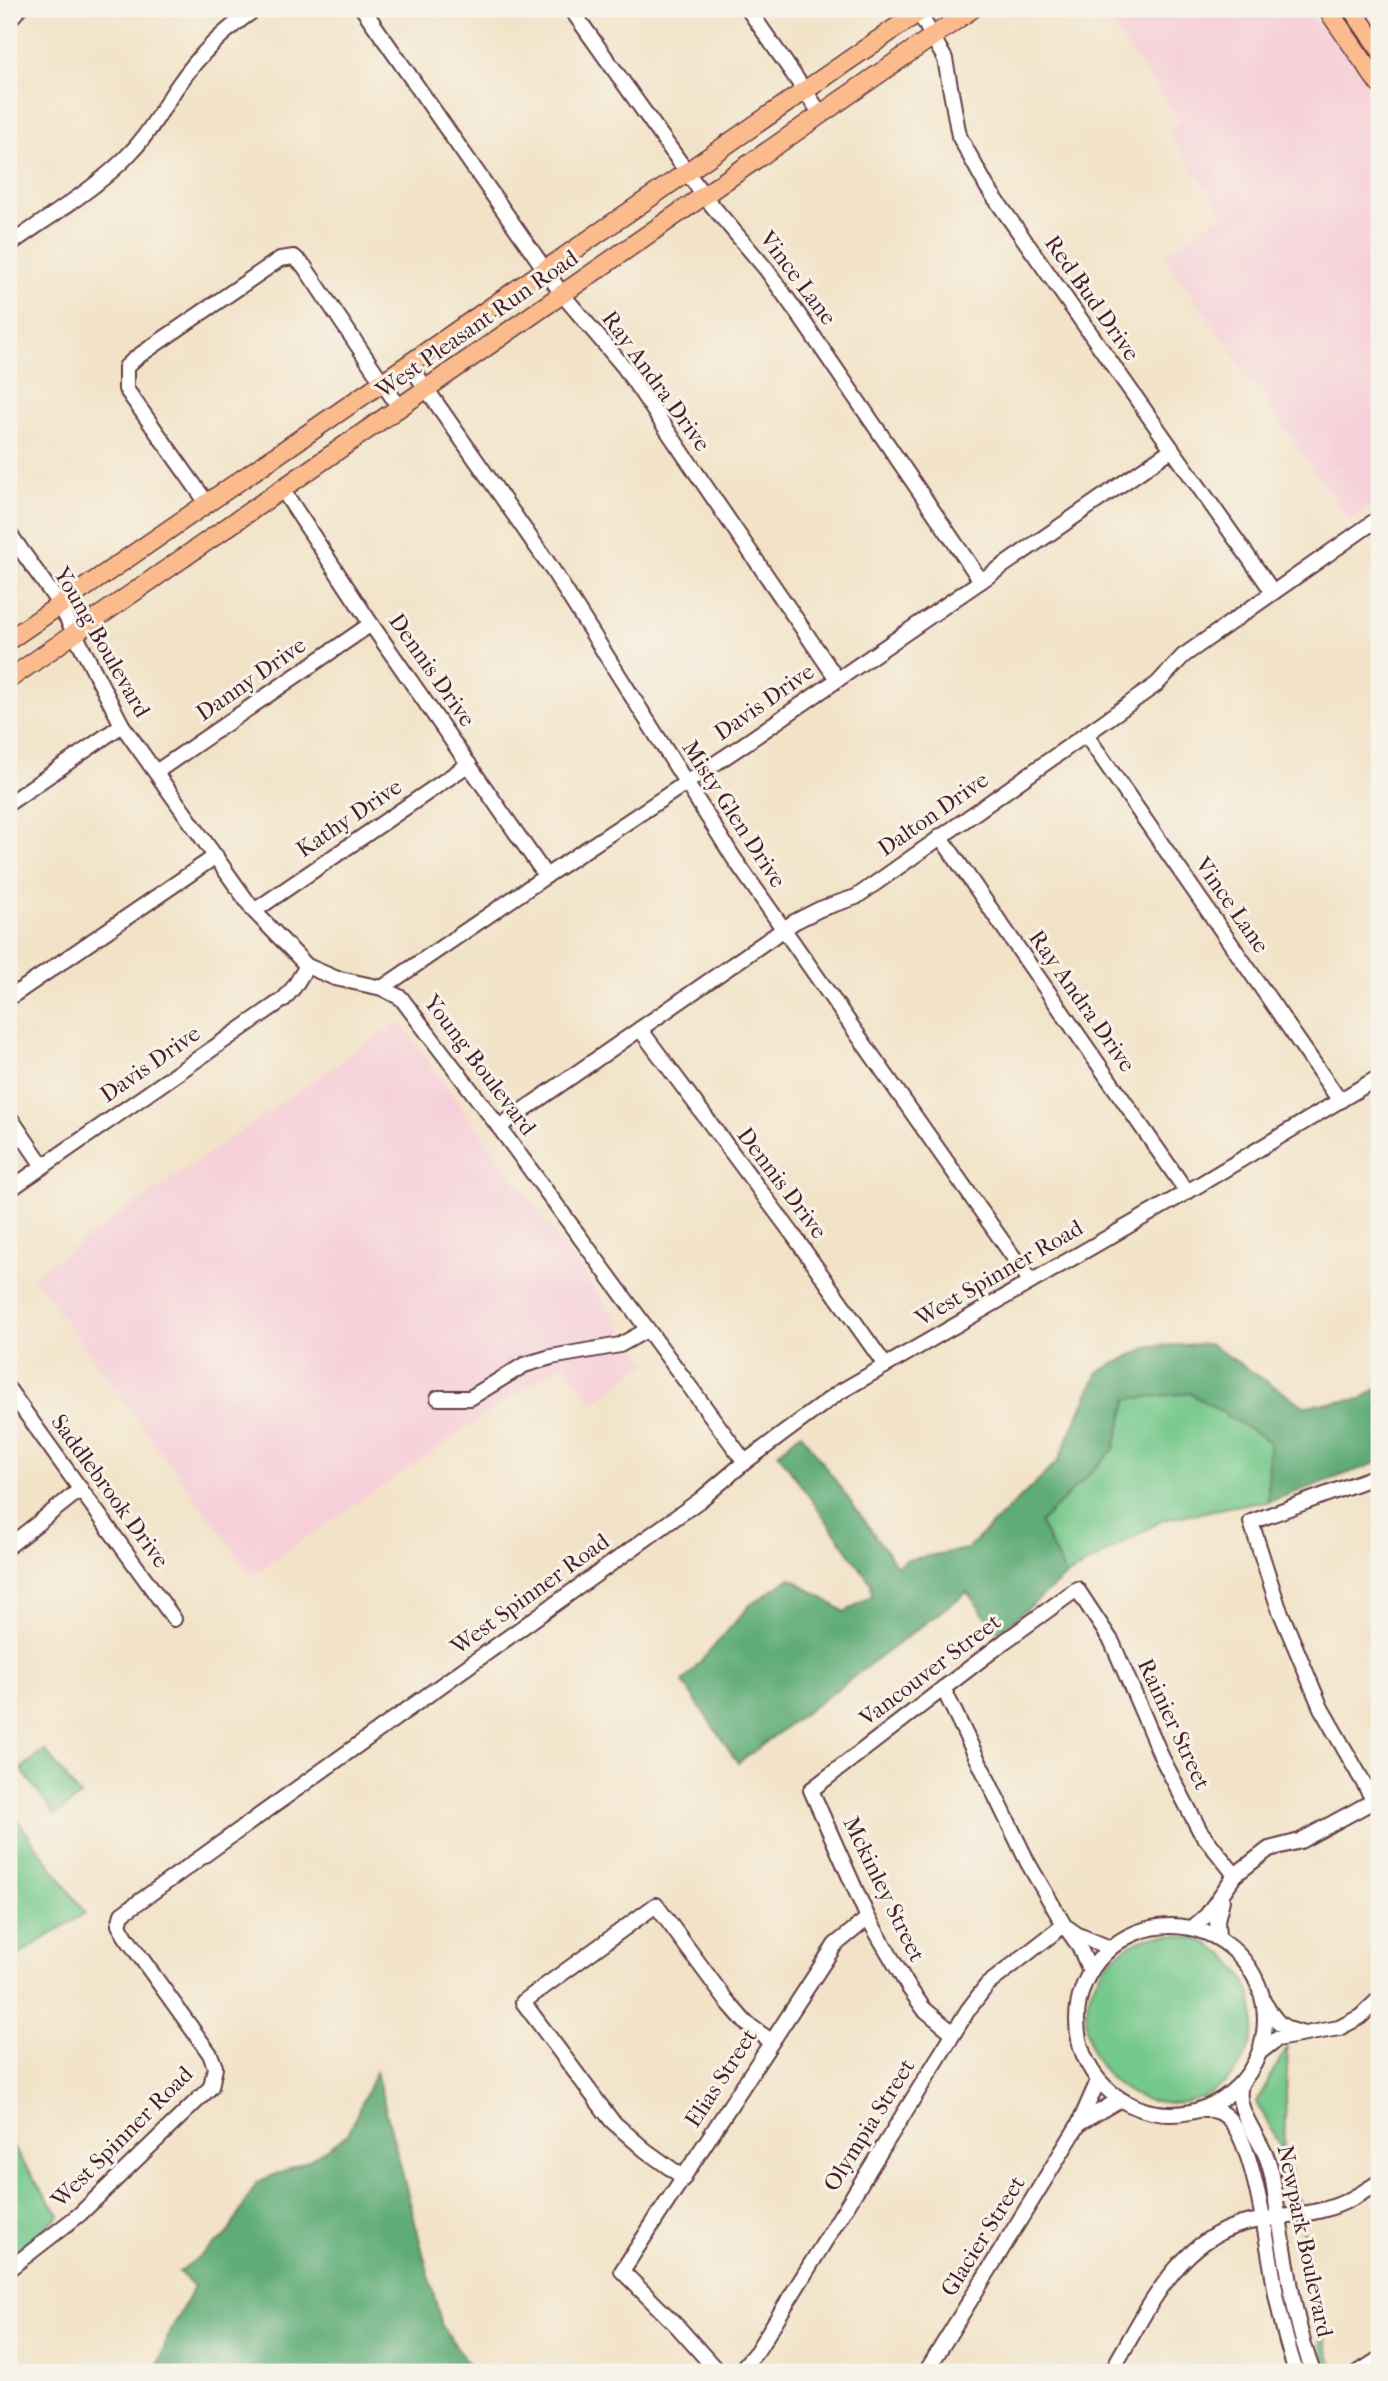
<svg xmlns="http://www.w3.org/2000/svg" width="1388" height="2381" font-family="'IM FELL French Canon',serif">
<rect width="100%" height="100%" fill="#f7f3e8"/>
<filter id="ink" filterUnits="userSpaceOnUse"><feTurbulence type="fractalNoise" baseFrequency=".0143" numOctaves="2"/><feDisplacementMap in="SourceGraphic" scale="14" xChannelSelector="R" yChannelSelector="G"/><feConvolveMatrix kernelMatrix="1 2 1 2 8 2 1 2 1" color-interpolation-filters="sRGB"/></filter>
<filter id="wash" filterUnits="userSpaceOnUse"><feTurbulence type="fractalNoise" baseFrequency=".00686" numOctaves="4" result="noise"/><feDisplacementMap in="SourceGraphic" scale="28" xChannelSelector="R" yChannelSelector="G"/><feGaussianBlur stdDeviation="1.57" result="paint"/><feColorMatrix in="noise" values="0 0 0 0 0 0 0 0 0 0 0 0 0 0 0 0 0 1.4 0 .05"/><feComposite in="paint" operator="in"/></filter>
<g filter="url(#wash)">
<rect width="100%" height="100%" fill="#f2e3c8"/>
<!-- built -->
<g fill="#f6cfd8">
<polygon points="1101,9 1309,9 1320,26 1326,22 1379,98 1379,499 1349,521 1164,255 1224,213 1167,131 1180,122"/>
<polygon points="399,1021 648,1363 592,1403 563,1362 252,1575 32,1276"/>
</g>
<!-- green -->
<g fill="#74c88b" stroke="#5f745b" stroke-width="2">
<polygon points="1190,1393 1270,1442 1268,1502 1255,1502 1163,1520 1066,1576 1039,1523 1114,1449 1127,1399"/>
<polygon points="45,1750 80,1796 55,1815 21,1769"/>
<polygon points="19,1822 85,1913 9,1961 9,1829"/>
<circle cx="1170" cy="2019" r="84"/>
<polygon points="1288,2046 1284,2145 1298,2203 1292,2198 1280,2147 1257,2102"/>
<polygon points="9,2142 59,2215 9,2258"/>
<polygon points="1302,2227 1319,2319 1335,2372 1329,2371 1310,2301"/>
</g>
<!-- forest -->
<g fill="#5fac77" stroke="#546651" stroke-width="2">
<polygon points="1210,1344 1304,1406 1361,1399 1379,1387 1379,1462 1268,1502 1269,1441 1190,1393 1128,1399 1114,1449 1040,1523 1066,1576 998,1633 967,1592 738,1763 683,1682 750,1605 791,1578 845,1612 872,1595 871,1583 778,1453 801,1433 897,1566 906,1560 967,1549 1051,1468 1058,1461 1098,1372 1150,1346"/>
<polygon points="376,2072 442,2326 473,2372 156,2372 168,2336 194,2286 179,2272 227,2235 257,2182 309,2160 348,2134"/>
</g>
</g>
<g filter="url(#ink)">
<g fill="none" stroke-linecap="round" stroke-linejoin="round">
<!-- minor casing -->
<g stroke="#633c43" stroke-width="18">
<g id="minor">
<polyline points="363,9 562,294 624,367 837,679"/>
<polyline points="571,9 704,196 766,269 803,321 981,581"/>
<polyline points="748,9 821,114"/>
<polyline points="917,9 945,59 959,136 987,187 1273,592"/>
<polyline points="9,20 19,9"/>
<path d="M9,245C48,217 102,185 133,150C152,130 163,106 179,84C199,55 227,28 256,9"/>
<polyline points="409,364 550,566 733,857 1031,1282"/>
<polyline points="282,489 371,624 546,876"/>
<polyline points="207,503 126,389 126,367 137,357 280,259 294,257 304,266 399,407"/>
<polyline points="9,533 60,605 122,725 254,911 307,966 335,978 382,988 401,998 499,1127 745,1462"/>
<polyline points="1086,735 1340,1101"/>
<polyline points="156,772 371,624"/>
<polyline points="9,803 122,725"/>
<polyline points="940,836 1187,1192"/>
<polyline points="254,911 469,764"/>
<polyline points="382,988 546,876 737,749 1171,450"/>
<polyline points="9,998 216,856"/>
<polyline points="640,1029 794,1236 885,1365"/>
<polyline points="9,1116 43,1166"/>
<polyline points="499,1127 794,922 820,909 856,897 1157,684 1183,656 1379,518"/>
<polyline points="9,1190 284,999 294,987 307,966"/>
<polyline points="9,1390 174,1619"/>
<polyline points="438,1398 470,1398 524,1365 551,1357 620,1345 647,1330"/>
<polyline points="9,1546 81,1489"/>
<polyline points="943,1688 1028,1863 1064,1925 1079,1946 1090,1971"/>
<polyline points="1374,1801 1321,1708 1278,1606 1251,1522 1379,1475"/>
<circle cx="1171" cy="2020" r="94"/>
<polyline points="1068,1928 1078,1935 1110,1948"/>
<polyline points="1192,1928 1207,1915 1235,1875 1269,1849 1300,1841 1379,1798"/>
<polyline points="1218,1938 1217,1920 1222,1900"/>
<path d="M1265,2004C1276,2022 1280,2028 1301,2033"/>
<polyline points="953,2033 924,2009 909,1988 868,1918 811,1790 1005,1641 1077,1589 1112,1642 1162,1758 1200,1831 1235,1875"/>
<polyline points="1260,2052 1277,2039 1339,2028 1360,2017 1379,1999"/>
<path d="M1242,2082C1231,2106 1260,2137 1268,2161C1274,2177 1275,2197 1278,2214C1288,2266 1294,2322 1313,2372"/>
<path d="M1204,2110C1213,2109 1222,2112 1228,2118C1256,2145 1269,2259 1277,2299C1282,2324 1288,2348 1296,2372"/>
<polyline points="1080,2123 1119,2100"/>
<polyline points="684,2178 645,2150 612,2121 523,2002 656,1905 726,2000 746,2023 771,2041"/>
<polyline points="9,2269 80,2214 211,2087 215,2067 210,2054 126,1937 119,1925 122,1914 700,1500 745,1462 838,1393 1187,1192 1379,1077"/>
<polyline points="718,2372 678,2327 622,2271 835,1945 868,1918"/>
<polyline points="739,2372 757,2351 968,2010 987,1985 1064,1925"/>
<polyline points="926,2372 1079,2124 1098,2081"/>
<path d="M1111,2372C1144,2317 1175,2242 1242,2224C1268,2217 1296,2217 1322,2210C1343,2205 1361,2194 1379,2182"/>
<polyline points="1359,2372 1379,2359"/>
</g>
</g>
<!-- major casing -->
<g stroke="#633c43" stroke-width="21">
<g id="major">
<polyline points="1327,9 1379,84"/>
<polyline points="1352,9 1379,48"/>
<polyline points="9,640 923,9"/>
<polyline points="9,679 972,9"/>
</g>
</g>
<!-- minor -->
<use href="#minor" stroke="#fff" stroke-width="14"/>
<!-- major -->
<use href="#major" stroke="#fbbb8c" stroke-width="18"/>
</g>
</g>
<g text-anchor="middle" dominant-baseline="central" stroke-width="6" stroke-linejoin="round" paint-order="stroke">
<!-- street labels -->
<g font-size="23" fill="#4a1f2b" stroke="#f7f3e8">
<text transform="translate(798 278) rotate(53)">Vince Lane</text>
<text transform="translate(1092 298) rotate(55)">Red Bud Drive</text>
<text transform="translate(477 324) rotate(-35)">West Pleasant Run Road</text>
<text transform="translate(656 381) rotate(54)">Ray Andra Drive</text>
<text transform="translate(102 642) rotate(60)">Young Boulevard</text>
<text transform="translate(432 670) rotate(55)">Dennis Drive</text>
<text transform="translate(251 679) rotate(-35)">Danny Drive</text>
<text transform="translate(764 702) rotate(-35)">Davis Drive</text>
<text transform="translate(734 814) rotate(57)">Misty Glen Drive</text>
<text transform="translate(933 814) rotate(-35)">Dalton Drive</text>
<text transform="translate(349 818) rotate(-34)">Kathy Drive</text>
<text transform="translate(1232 905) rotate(55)">Vince Lane</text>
<text transform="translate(1082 1001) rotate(55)">Ray Andra Drive</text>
<text transform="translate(150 1064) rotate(-35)">Davis Drive</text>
<text transform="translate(480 1065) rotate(53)">Young Boulevard</text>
<text transform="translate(782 1183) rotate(53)">Dennis Drive</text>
<text transform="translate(999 1273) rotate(-30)">West Spinner Road</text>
<text transform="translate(110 1491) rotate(54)">Saddlebrook Drive</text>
<text transform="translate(530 1594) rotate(-36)">West Spinner Road</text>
<text transform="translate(930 1670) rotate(-37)">Vancouver Street</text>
<text transform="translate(1174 1724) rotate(65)">Rainier Street</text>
<text transform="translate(884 1889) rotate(64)">Mckinley Street</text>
<text transform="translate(721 2078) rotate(-57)">Elias Street</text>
<text transform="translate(869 2125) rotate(-58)">Olympia Street</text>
<text transform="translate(122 2137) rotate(-45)">West Spinner Road</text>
<text transform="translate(983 2236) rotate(-58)">Glacier Street</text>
<text transform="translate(1305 2241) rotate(78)">Newpark Boulevard</text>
</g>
</g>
<!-- margin -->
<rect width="1388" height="2381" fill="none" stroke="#f7f3e8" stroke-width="35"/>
</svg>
